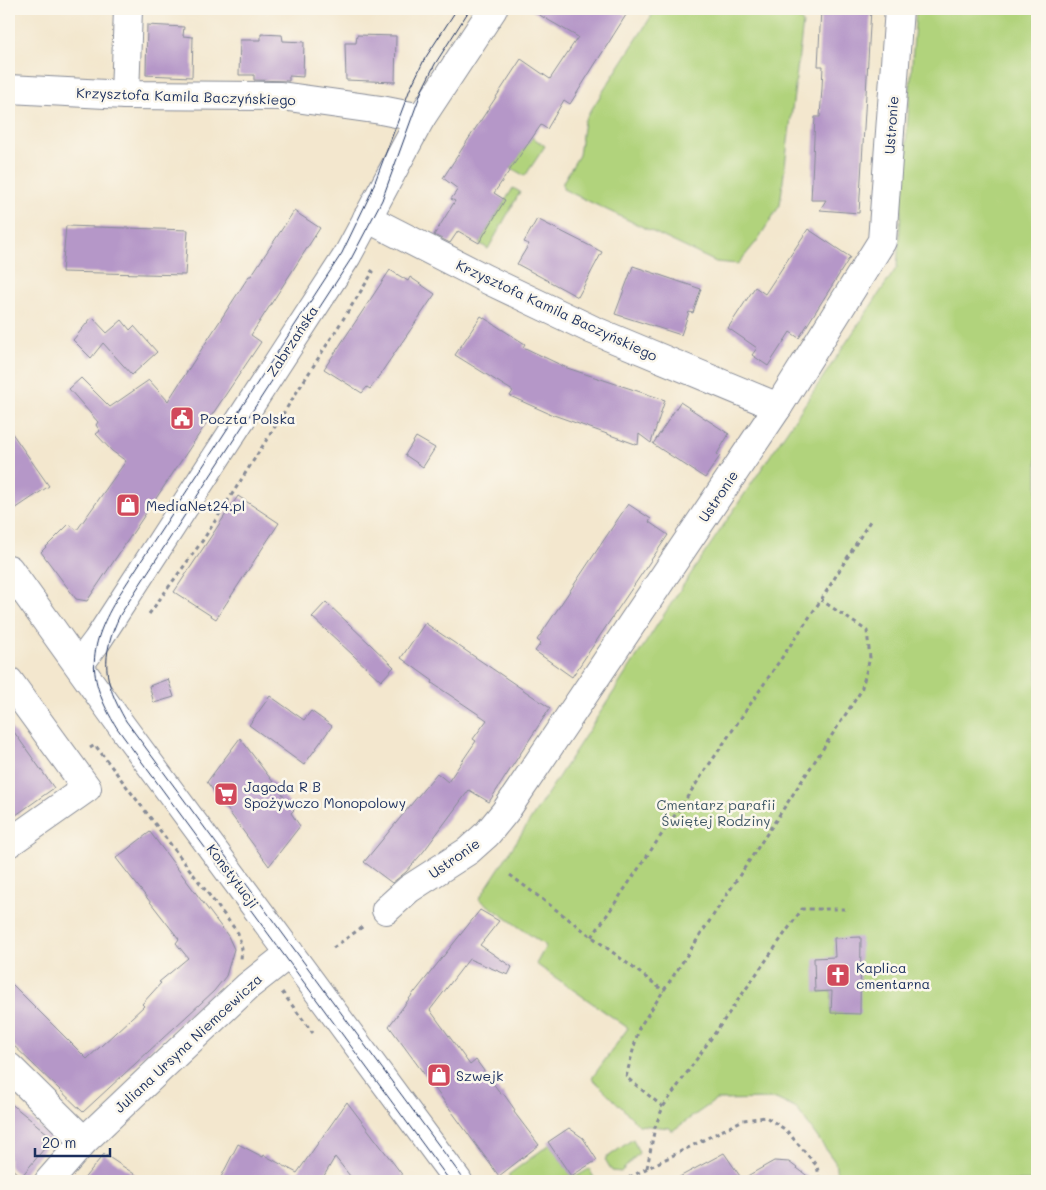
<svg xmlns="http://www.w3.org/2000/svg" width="1046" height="1190" font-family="Mali,sans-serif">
<rect width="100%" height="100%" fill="#fbf7ec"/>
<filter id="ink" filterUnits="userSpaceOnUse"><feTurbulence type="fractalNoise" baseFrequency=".02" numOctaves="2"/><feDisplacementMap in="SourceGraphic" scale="10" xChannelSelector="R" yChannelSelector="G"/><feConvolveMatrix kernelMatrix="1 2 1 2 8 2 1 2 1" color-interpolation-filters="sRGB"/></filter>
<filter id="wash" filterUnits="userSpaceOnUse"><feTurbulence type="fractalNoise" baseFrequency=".0096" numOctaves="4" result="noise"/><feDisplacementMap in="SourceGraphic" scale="20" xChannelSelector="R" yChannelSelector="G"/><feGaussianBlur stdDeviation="1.12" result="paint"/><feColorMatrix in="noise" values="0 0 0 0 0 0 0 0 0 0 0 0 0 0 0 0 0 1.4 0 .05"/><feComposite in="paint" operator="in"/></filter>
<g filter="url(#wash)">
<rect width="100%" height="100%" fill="#f3e7ce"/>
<!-- green -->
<g fill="#b1d37c" stroke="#66816d" fill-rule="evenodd">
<polygon points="656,9 792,9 803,23 780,205 757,241 738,264 716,262 563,189 563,182 579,155 584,121"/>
<path d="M916,9H1037V1181H838L835,1162L797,1109L776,1099L716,1100L672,1131L670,1128L639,1125L592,1078L628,1028L536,964L546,946L479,899L678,593L897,267ZM835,938L858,1013H831L832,991L815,992L835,957Z"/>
<polygon points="532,137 545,146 525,176 511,168"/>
<polygon points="513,188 520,192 488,249 479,243"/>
<polygon points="633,1139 639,1153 621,1172 612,1171 605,1159"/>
<polygon points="550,1144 572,1176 577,1176 589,1169 596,1181 513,1181 508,1175"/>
</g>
<g id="blocks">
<!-- building -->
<g fill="#b597c8">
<polygon points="529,9 616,9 626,15 570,104 564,100 547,129 541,125 494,193 505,200 479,243 458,231 450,243 434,235 455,201 451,199 458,189 443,178 521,59 550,79 578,37"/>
<polygon points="821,9 871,9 859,213 820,210 826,200 811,200 815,117 820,117 822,88 823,66 818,66"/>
<polygon points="147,25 184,27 183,36 193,37 192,77 146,75"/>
<polygon points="261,34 282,35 283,41 304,42 303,77 289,76 289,81 254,80 254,75 239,75 240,40 261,40"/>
<polygon points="357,35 396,36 395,82 346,80 345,43 356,43"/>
<polygon points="294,211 320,228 251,335 261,342 87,601 76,599 41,552 69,524 77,530 126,461 112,451 96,434 100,431 96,425 98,422 69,389 81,378 110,407 149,380 168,401 249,276 251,276"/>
<polygon points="537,219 602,252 578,297 517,264 529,244 524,242"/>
<polygon points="66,226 188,230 185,275 62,272"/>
<polygon points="808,229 850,257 799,338 790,332 768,366 752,355 757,348 728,328 755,287 765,294"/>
<polygon points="633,266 701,289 693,313 689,312 681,335 615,314"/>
<polygon points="390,270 408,281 410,277 435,294 370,389 367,387 362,393 324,369"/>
<polygon points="481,316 525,344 523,347 567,368 665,400 651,443 639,434 638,445 548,413 510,396 513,391 455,355"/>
<polygon points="92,317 107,333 122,320 130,330 134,326 157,352 132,375 103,343 91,358 73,340"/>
<polygon points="680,402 729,434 717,454 720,456 705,478 653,444"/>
<polygon points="9,429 49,486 9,513"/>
<polygon points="416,437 435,448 423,467 405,455"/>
<polygon points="238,496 279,523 216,619 174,592"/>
<polygon points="628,504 651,519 649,522 668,535 572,677 535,651 541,643 537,640"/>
<polygon points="326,602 394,667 381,681 312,617"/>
<polygon points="425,623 550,708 489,802 469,790 424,851 406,872 392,883 364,862 437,773 448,782 476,741 473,739 487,720 432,683 433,681 401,658"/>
<polygon points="168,679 174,697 154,703 149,686"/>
<polygon points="270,696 304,720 311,711 332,726 304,765 249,725"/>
<polygon points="9,725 54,788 9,820"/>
<polygon points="240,738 294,810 291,813 300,826 269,866 207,782"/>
<polygon points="150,832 228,936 234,949 226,976 214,991 83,1112 9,1041 9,981 87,1059 144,1006 142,1004 161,983 159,982 188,958 176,943 179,939 116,858"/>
<polygon points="480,910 499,921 480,945 512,967 508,975 469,959 430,1010 470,1065 476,1060 501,1094 503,1093 515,1110 514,1112 539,1145 499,1176 389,1026 415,991 415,992"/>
<polygon points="861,937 860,1014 831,1013 832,991 815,992 814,958 835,957 834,938"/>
<polygon points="9,1102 53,1138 21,1177 9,1166"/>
<polygon points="347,1102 407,1181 354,1181 335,1157 321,1181 219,1181 238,1144 263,1157 264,1155 297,1173"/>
<polygon points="569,1128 583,1138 597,1160 571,1176 548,1142"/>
<polygon points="724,1153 742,1179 774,1161 789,1162 814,1181 672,1181"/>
<polygon points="104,1154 145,1181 82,1181"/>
</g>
</g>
</g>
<g filter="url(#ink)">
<use href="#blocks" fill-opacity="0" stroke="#878b96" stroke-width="1"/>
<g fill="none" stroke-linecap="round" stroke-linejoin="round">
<!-- minor casing -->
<g stroke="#878b96" stroke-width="30">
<g id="minor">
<polyline points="9,89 125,95 281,96 381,110 421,118"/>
<polyline points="125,95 128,9"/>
<polyline points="367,218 486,279 593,330 778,407"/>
<polyline points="9,569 121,725 458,1181"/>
<polyline points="79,665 97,641 347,256 421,118 493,9"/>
<polyline points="9,681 87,788 9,843"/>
<polyline points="386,910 409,889 468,851 487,834 505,812 778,407 882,241 899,9"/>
<polyline points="9,1067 84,1141"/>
<polyline points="49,1181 84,1141 182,1048 248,986 290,953"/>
</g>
</g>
<!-- path -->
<g stroke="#878b96" stroke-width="3" stroke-dasharray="4 4" stroke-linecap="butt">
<polyline points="149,614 203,540 373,272 369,269"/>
<polyline points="90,748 95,745 238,933 242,949 241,959"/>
<polyline points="510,875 664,991"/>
<polyline points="592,937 821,600 870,521"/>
<polyline points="333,948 365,925"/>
<polyline points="282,992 313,1033"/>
<polyline points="663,1107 626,1077 639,1028 861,691 870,658 867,631 821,600"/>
<polyline points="647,1168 655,1127 663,1107 802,909 846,909"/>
<polyline points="622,1181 743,1120 766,1117 786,1130 817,1166 820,1181"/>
</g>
<!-- minor -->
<use href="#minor" stroke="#fff" stroke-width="28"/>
<!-- tram -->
<g stroke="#1b2f5e" stroke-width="1">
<path d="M450,1181L117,728C85,676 88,646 119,595L342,253L370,195L410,89L424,60L457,9"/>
<path d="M465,1181L126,721C103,681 100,657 120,615L351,259L382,200L422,90L435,64L470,9"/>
</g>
</g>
</g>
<!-- icons -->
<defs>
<g id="civic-square" transform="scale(1.25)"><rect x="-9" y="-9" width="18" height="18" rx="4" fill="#d1495b" stroke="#fbf7ec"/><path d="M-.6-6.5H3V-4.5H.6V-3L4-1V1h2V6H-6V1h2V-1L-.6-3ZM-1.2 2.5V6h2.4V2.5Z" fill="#fff"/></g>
<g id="shop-square" transform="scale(1.25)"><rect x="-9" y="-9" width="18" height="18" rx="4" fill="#d1495b" stroke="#fbf7ec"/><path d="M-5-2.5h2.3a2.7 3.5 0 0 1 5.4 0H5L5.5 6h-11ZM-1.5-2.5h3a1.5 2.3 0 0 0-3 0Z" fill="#fff"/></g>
<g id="supermarket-square" transform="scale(1.25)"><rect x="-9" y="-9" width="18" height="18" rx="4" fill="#d1495b" stroke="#fbf7ec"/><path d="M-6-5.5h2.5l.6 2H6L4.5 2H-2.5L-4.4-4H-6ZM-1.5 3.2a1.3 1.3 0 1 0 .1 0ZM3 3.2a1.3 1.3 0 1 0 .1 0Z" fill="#fff"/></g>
<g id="church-square" transform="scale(1.25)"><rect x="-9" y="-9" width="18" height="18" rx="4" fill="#d1495b" stroke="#fbf7ec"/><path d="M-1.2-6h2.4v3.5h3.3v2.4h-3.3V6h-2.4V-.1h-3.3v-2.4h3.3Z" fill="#fff"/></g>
</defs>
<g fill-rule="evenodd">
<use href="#civic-square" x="182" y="418"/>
<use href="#shop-square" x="128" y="505"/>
<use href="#supermarket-square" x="226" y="794"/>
<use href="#church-square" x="838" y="975"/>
<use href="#shop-square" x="439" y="1075"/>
</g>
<g text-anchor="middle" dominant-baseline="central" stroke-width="5" stroke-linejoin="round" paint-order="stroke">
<!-- street labels -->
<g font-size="14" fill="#1b2f5e" stroke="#fbf7ec">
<text transform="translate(186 96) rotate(2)">Krzysztofa Kamila Baczyńskiego</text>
<text transform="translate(891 125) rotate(-86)">Ustronie</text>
<text transform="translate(557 310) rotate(25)">Krzysztofa Kamila Baczyńskiego</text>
<text transform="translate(292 341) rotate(-57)">Zabrzańska</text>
<text transform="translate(718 496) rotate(-56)">Ustronie</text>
<text transform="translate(454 858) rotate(-35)">Ustronie</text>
<text transform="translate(233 876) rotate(53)">Konstytucji</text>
<text transform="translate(188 1043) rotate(-43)">Juliana Ursyna Niemcewicza</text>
</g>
<!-- poi labels -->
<g font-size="14" fill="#1b2f5e" stroke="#fbf7ec" text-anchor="start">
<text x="200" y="418">Poczta Polska</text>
<text x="146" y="505">MediaNet24.pl</text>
<text x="244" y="786">Jagoda R B<tspan x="244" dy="16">Spożywczo Monopolowy</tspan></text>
<text x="856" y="967">Kaplica<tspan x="856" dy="16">cmentarna</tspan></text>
<text x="456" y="1075">Szwejk</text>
</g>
<!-- park labels -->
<g font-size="14" fill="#405866" stroke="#fbf7ec">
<text x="716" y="804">Cmentarz parafii<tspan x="716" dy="16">Świętej Rodziny</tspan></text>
</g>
</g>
<!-- margin -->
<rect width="1046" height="1190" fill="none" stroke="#fbf7ec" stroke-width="30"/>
<!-- scale -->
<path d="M35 1148v8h75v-8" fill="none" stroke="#1b2f5e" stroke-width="2.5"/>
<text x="42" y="1148" font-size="15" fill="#1b2f5e" stroke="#fbf7ec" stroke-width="4" paint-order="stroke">20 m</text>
</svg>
